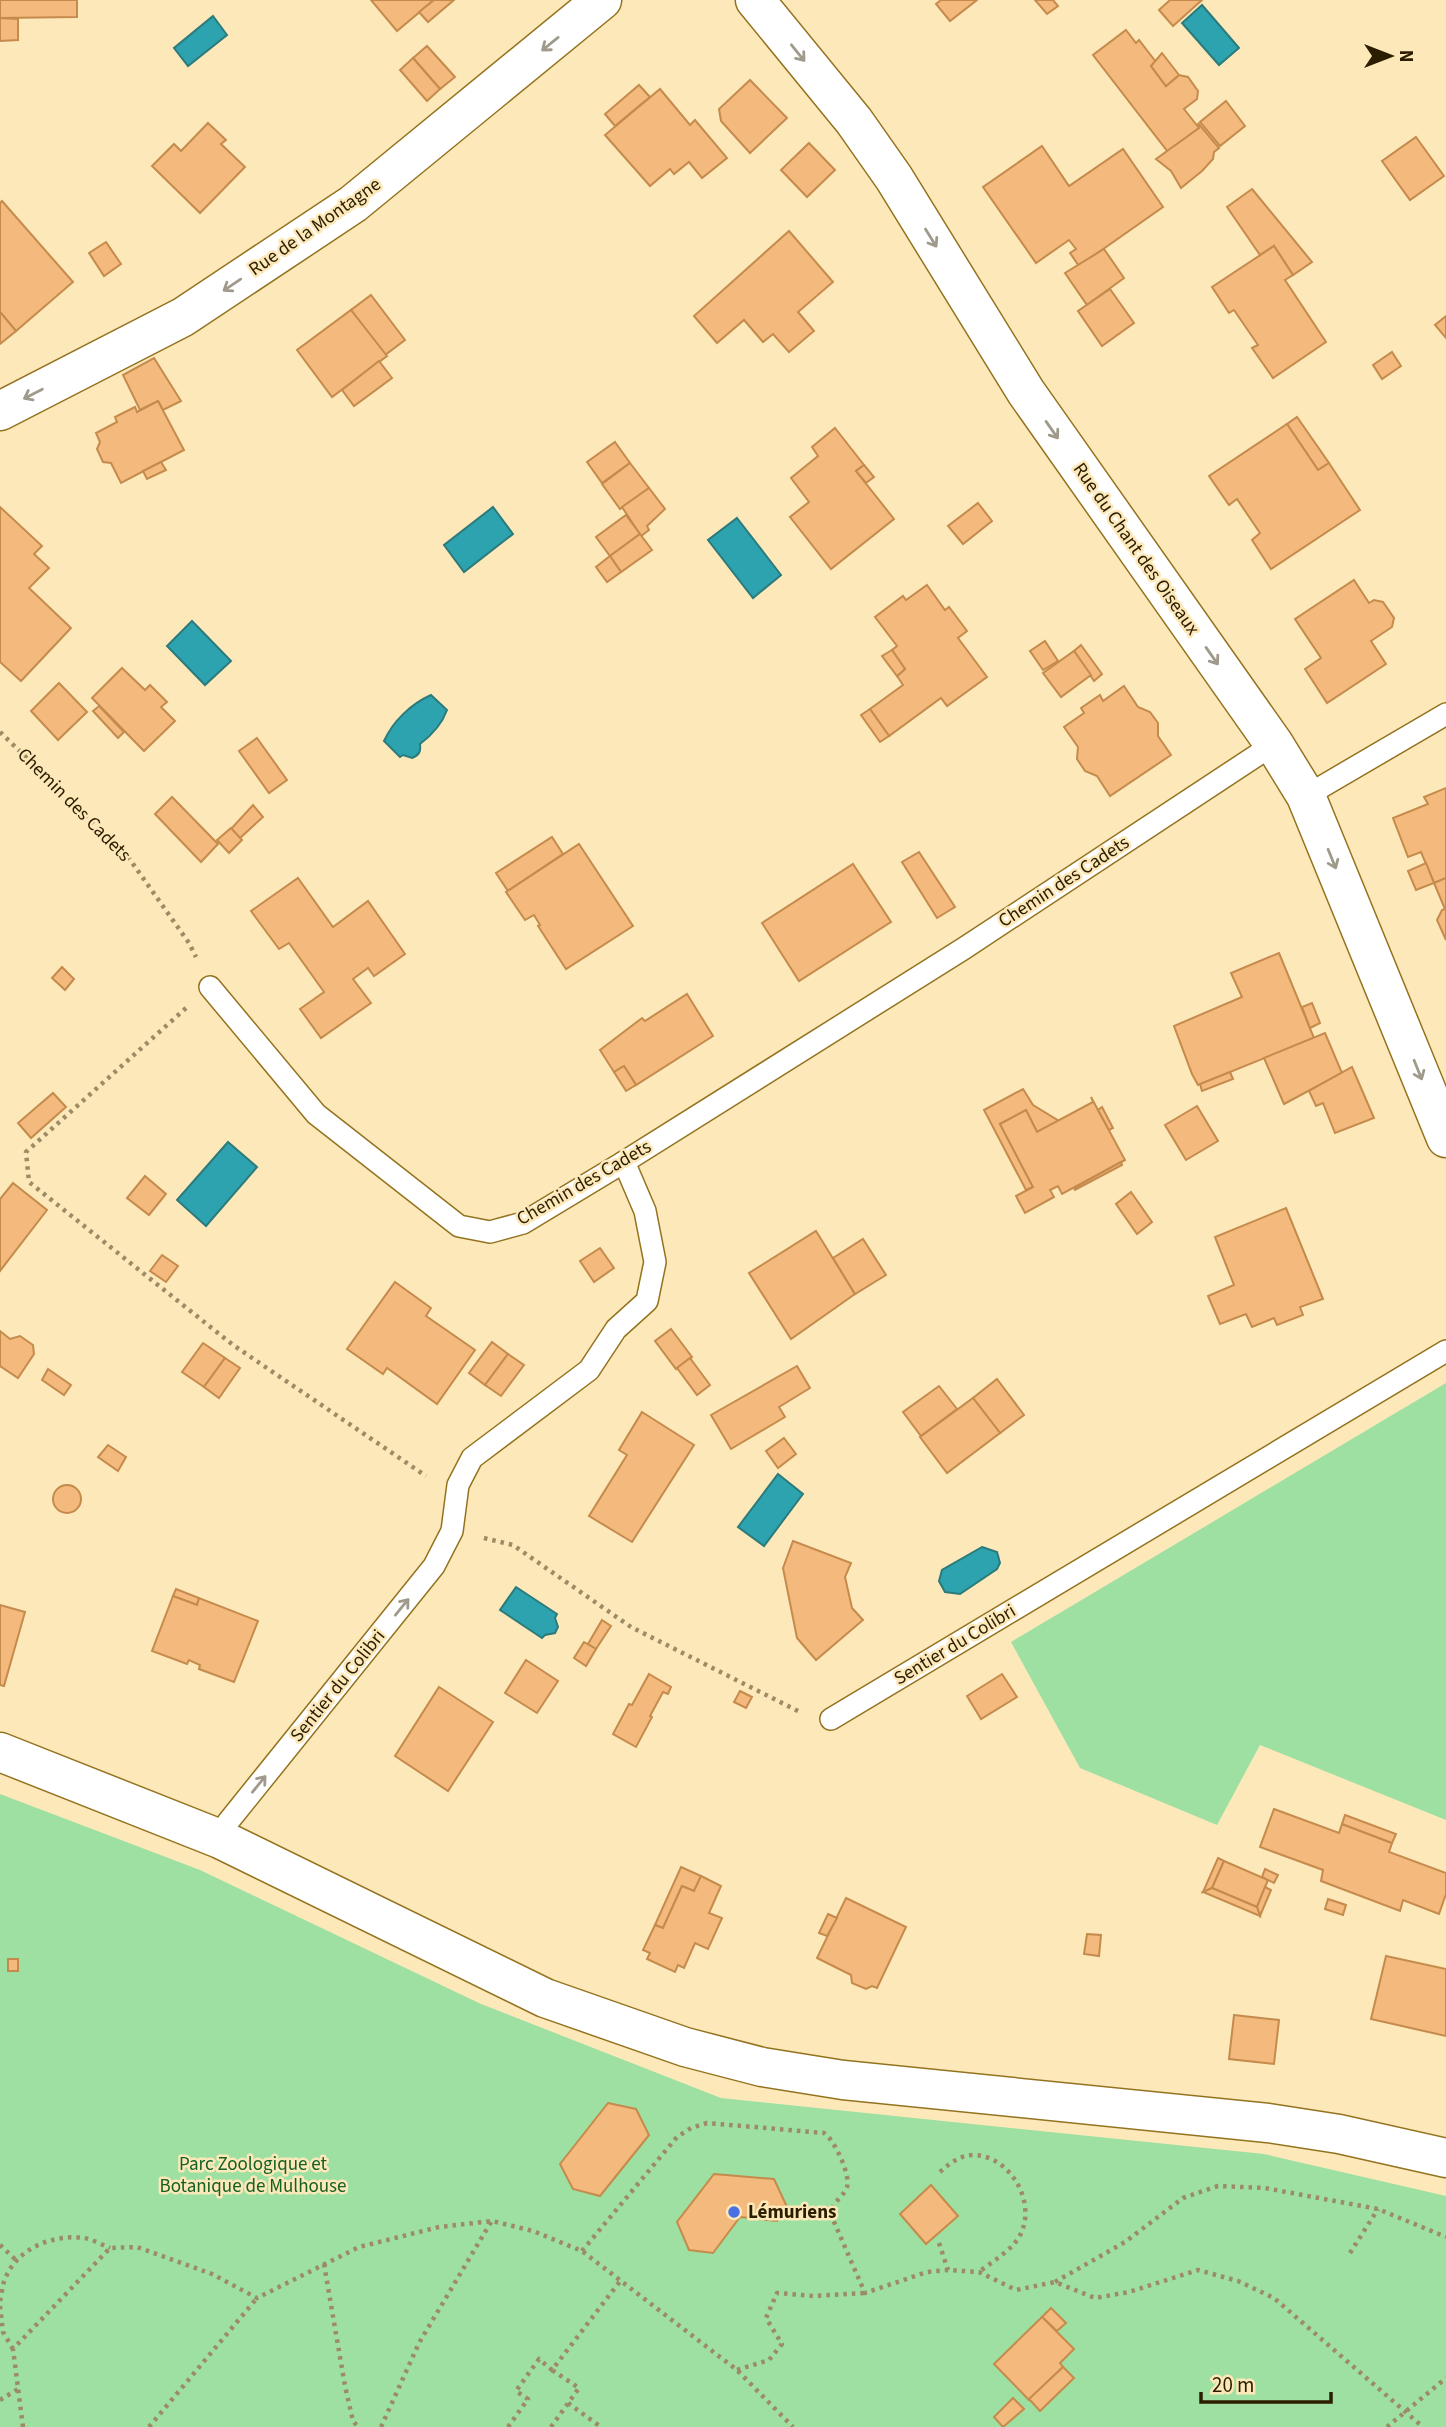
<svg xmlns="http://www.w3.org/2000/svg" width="1446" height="2427" font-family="'Source Sans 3',sans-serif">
<rect width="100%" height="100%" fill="#fde8ba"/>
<!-- green -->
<g fill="#9de0a2">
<polygon points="1446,1383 1446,1820 1260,1745 1217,1825 1080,1768 1011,1642"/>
<polygon points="0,1794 200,1870 481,2004 721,2098 1264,2154 1446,2196 1446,2427 0,2427"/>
</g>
<!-- water -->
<g fill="#2da3b0" stroke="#2c7b7b" stroke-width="2">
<polygon points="1202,5 1239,48 1219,65 1182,23"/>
<polygon points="213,16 227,35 188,66 174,48"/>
<polygon points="493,507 513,534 464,572 444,545"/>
<polygon points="737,518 781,575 753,598 708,540"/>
<polygon points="192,621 231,661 205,685 167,646"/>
<path d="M431,695L447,710C442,724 432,735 420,744C421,752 419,755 412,758L403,755L400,757L384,741C393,721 411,704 431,695Z"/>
<polygon points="228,1142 257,1167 206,1226 177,1200"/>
<polygon points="778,1474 803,1494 764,1546 738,1527"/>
<polygon points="982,1547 997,1552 1000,1563 997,1569 960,1594 945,1592 939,1581 942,1570"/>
<polygon points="516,1587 557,1614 555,1618 558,1627 555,1633 545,1635 542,1638 500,1610"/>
</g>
<!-- building -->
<g fill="#f3b97d" stroke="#c58b4d" stroke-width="2">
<polygon points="0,0 77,0 77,17 0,18"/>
<polygon points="371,0 434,0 397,31"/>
<polygon points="434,0 454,0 428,22 419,12"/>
<polygon points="941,0 977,0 950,21 936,4"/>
<polygon points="1035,0 1053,0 1058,6 1047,14"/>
<polygon points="1170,0 1202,0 1173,26 1159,10"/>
<polygon points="0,18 18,19 18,40 0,41"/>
<polygon points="1126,30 1136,43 1139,40 1156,62 1151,66 1166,86 1179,75 1188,77 1198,91 1197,99 1184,109 1199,128 1168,152 1093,55"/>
<polygon points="427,46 455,77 440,89 413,58"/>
<polygon points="1162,53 1179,75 1166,86 1151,66"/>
<polygon points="413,58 440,89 427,101 400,70"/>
<polygon points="750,80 787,118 750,153 721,121 719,109"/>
<polygon points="639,85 650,97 615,126 605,114"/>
<polygon points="660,89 690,125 695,120 727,158 702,178 689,162 674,174 670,169 650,186 605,135"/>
<polygon points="1226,101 1245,126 1220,146 1200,122"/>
<polygon points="208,123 226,140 221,144 245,167 200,213 152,166 174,144 181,151"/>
<polygon points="1198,123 1219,148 1214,152 1213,159 1202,171 1181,188 1171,171 1156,159 1199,128"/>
<polygon points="1416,137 1444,176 1410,200 1382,161"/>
<polygon points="809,143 835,170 807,197 781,170"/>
<polygon points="1042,146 1069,186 1123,149 1163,207 1079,266 1070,253 1076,249 1069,240 1036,263 983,187"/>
<polygon points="1252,189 1312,262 1293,275 1274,246 1260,255 1227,207"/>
<polygon points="2,201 73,282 16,331 0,312 0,203"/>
<polygon points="789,231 833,282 798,312 814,331 789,352 773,334 763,342 744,320 717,343 694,316"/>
<polygon points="106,242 121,264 104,276 89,253"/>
<polygon points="1274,246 1293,275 1285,280 1326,342 1273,378 1252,348 1258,345 1234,310 1229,313 1212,287"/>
<polygon points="1104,249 1124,278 1087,305 1065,273"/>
<polygon points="1110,289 1134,323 1102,346 1078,311"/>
<polygon points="371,295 405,340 385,355 351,310"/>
<polygon points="351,310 387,356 332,397 297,350"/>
<polygon points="0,312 16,331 0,344"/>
<polygon points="1446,316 1446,338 1435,325"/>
<polygon points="1392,352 1401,366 1382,379 1373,365"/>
<polygon points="154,358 181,401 163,410 158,401 140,410 123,375"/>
<polygon points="379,361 392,378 354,406 342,390"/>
<polygon points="158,401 184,450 121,483 111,463 103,462 97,449 100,442 96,433 117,422 115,417 135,407 137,412"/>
<polygon points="1297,417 1329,463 1318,470 1287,424"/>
<polygon points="1287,424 1318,470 1329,463 1360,510 1271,569 1252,540 1260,533 1237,499 1229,505 1209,476"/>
<polygon points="835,428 864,465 856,471 894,519 831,569 790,517 809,502 791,478 818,456 812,447"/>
<polygon points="615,442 630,463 602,483 587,462"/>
<polygon points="161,462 166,470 147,479 143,471"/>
<polygon points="630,463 649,488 620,509 602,484"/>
<polygon points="864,465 874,477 866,483 856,471"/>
<polygon points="649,488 665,509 647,526 649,530 641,536 622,507"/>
<polygon points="978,503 992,521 963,544 948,526"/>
<polygon points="0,507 42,546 34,554 49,568 29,588 71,628 21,681 0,662"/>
<polygon points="626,515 640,534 610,556 596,537"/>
<polygon points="640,534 652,550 621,572 610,556"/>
<polygon points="610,556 621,572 607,582 596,567"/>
<polygon points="1354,580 1369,603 1374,600 1383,602 1394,618 1392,627 1371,641 1386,664 1327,703 1305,669 1321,658 1295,619"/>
<polygon points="927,585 945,610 949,607 967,631 958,638 987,677 947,706 941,698 889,736 870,709 903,685 897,676 905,669 892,650 897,646 875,617 903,596 906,600"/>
<polygon points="1045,641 1058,661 1043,670 1030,651"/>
<polygon points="1081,645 1102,674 1094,681 1074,651"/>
<polygon points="892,650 905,669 897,676 882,656"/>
<polygon points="1074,651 1091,675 1061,697 1043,673"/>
<polygon points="122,668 145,690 150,685 167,702 161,707 175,721 144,751 92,698"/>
<polygon points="59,683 87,712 58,740 31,711"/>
<polygon points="1124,686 1138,707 1150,712 1158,723 1158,736 1171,755 1110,796 1097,776 1085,771 1077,759 1078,747 1064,727 1084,713 1081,708 1100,695 1103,701"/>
<polygon points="99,706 124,732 118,738 93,711"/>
<polygon points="870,709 889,736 880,742 861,715"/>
<polygon points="257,738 287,780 269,793 239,751"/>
<polygon points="1446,788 1446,878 1434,883 1421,852 1408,857 1393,818 1428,804 1424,797"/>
<polygon points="172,797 218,844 201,862 155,814"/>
<polygon points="253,805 263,817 240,838 231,829"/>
<polygon points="231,828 242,840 229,853 217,840"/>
<polygon points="552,837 563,854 508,891 496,873"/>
<polygon points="579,844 633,926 566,969 538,926 540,925 534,915 525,920 506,892"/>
<polygon points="919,852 955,907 937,918 902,862"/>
<polygon points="1426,863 1434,883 1416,890 1408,871"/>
<polygon points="853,864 891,922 799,981 762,923"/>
<polygon points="298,878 333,927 368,901 405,954 374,976 368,968 353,979 371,1003 321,1038 300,1009 324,992 289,943 279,949 251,911"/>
<polygon points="1446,878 1446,940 1437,920 1442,910 1445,909 1434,883"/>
<polygon points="1279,953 1314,1038 1198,1085 1192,1074 1174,1026 1242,997 1231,973"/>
<polygon points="62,967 74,979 65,990 52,978"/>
<polygon points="687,994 713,1036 636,1085 624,1066 614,1072 600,1050 642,1018 645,1021"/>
<polygon points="1312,1003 1320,1023 1310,1028 1302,1007"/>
<polygon points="1325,1033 1342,1073 1284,1104 1264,1058"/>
<polygon points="624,1066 636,1085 626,1091 614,1072"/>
<polygon points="1352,1067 1374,1118 1335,1133 1323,1103 1316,1106 1309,1091"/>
<polygon points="1230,1072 1233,1079 1202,1091 1200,1084"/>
<polygon points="1023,1089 1033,1105 1059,1121 1037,1132 1026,1110 1000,1124 1033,1187 1026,1190 984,1110"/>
<polygon points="53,1093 66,1107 31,1138 18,1123"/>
<polygon points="1091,1097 1125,1160 1062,1194 1058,1186 1050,1190 1054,1197 1025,1213 1016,1196 1033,1187 1000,1124 1026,1110 1037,1132 1093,1102"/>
<polygon points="1197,1106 1218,1141 1186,1160 1165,1125"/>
<polygon points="1102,1107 1113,1128 1109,1130 1098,1110"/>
<polygon points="1121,1162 1122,1165 1075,1190 1074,1188"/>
<polygon points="145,1176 166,1194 149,1215 127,1198"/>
<polygon points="13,1183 47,1210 0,1271 0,1199"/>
<polygon points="1131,1192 1152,1222 1137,1234 1116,1204"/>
<polygon points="1286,1208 1323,1299 1300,1307 1303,1315 1277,1325 1274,1318 1252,1327 1246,1314 1220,1324 1208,1296 1234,1285 1215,1237"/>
<polygon points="816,1231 855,1294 791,1339 749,1273"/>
<polygon points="863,1239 886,1275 855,1294 833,1258"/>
<polygon points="600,1248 614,1268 594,1282 580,1261"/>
<polygon points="162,1255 178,1266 166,1282 150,1271"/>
<polygon points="395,1282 431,1308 426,1316 475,1350 437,1404 387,1368 383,1374 347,1349"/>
<polygon points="671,1329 692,1357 676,1369 655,1341"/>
<polygon points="0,1331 10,1339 20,1336 33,1345 34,1354 18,1378 0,1366"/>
<polygon points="492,1342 508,1354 485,1385 469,1373"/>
<polygon points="203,1343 225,1358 204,1387 182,1372"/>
<polygon points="508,1354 524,1365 501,1396 485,1385"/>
<polygon points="225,1358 240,1368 219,1398 204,1387"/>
<polygon points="690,1358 710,1385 697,1395 677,1368"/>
<polygon points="797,1366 810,1388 779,1407 785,1417 731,1449 711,1415"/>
<polygon points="48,1369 71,1385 64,1395 42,1380"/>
<polygon points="997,1379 1024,1415 1000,1433 973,1398"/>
<polygon points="939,1386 957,1409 921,1436 903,1412"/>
<polygon points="973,1398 1000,1433 947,1473 920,1437"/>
<polygon points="642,1412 694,1445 632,1542 589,1516 627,1455 619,1450"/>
<polygon points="784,1438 796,1454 778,1468 766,1451"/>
<polygon points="108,1445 126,1457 118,1471 98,1457"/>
<circle cx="67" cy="1499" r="14"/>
<polygon points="793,1541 851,1563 845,1577 852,1608 863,1620 816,1660 797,1638 783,1568"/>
<polygon points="176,1589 199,1598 197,1605 173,1596"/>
<polygon points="173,1596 197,1605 199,1598 258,1621 234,1682 199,1669 200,1665 189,1660 187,1664 152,1651"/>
<polygon points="0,1605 25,1612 4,1686 0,1685"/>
<polygon points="602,1620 611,1626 596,1649 588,1644"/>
<polygon points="584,1642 596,1649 586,1666 574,1658"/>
<polygon points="526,1660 558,1681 537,1713 505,1693"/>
<polygon points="649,1674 671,1687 668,1694 663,1692 650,1716 652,1717 636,1747 613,1734 629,1704 632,1705"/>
<polygon points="1002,1674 1017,1697 981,1719 967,1696"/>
<polygon points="439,1687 493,1722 448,1791 395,1756"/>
<polygon points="740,1691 752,1697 746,1708 734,1702"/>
<polygon points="1274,1809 1339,1833 1342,1824 1392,1843 1389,1852 1446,1873 1446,1894 1439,1914 1403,1900 1400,1911 1321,1881 1323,1870 1260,1847"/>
<polygon points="1345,1815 1396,1834 1392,1843 1342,1824"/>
<polygon points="1218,1858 1224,1861 1212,1888 1203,1892"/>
<polygon points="1224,1861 1268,1880 1257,1907 1212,1888"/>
<polygon points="681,1867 701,1876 694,1891 682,1886 663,1928 655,1925"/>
<polygon points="1265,1869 1278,1875 1274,1883 1262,1877"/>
<polygon points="701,1876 721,1886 709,1913 722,1918 708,1949 695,1943 684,1968 678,1965 675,1972 647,1959 650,1953 643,1950 655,1925 663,1928 682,1886 694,1891"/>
<polygon points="1265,1887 1271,1890 1260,1916 1257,1907"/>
<polygon points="1212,1888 1257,1907 1260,1916 1203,1892"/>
<polygon points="846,1898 906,1927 877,1988 872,1986 866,1989 852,1983 851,1975 817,1958"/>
<polygon points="1328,1899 1346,1905 1343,1915 1325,1909"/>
<polygon points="828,1914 837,1918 827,1936 819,1933"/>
<polygon points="1087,1934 1101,1935 1099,1956 1084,1954"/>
<polygon points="1386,1956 1446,1969 1446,2036 1371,2019"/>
<rect x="8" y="1959" width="10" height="12"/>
<polygon points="1234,2015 1279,2020 1274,2064 1229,2059"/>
<polygon points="608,2103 636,2109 649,2135 600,2196 573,2189 560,2164"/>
<polygon points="714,2174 774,2179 787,2207 777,2221 740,2217 713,2253 689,2250 677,2222"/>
<polygon points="931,2185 958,2216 926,2244 900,2214"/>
<polygon points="1051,2308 1066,2323 1057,2331 1042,2317"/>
<polygon points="1042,2317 1074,2349 1060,2363 1063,2367 1029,2400 994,2364"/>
<polygon points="1063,2367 1074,2378 1040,2411 1029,2399"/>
<polygon points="1013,2398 1024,2409 1003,2427 994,2417"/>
</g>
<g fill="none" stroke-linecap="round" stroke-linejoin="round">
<!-- service casing -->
<g stroke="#94731f" stroke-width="24">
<g id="service">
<polyline points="1306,796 1446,714"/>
<polyline points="210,987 316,1114 459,1226 490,1232 523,1223 624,1162 963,949 1274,744"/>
<polyline points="831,1719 1446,1351"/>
<polyline points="220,1839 228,1822 434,1566 452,1531 458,1485 472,1458 589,1370 616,1329 647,1301 655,1262 645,1211 624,1162"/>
</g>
</g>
<!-- minor casing -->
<g stroke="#94731f" stroke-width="41">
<g id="minor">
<polyline points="755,0 854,121 894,178 1026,392 1274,744 1306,796 1446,1138"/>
<polyline points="0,411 183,317 353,204 602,0"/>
</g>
</g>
<!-- secondary casing -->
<g stroke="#94731f" stroke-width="41">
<polyline id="secondary" points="0,1752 220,1839 545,1998 685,2047 762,2067 843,2080 1268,2123 1339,2134 1446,2158"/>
</g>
<!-- path -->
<g stroke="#9c8b64" stroke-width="4.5" stroke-dasharray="3.5 5" stroke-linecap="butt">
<polyline points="0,732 126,854 189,943 196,957"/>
<polyline points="186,1008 26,1152 29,1182 233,1345 426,1476"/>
<polyline points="484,1538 513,1545 631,1627 800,1712"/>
<path d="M940,2172C950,2163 960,2155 974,2155C1009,2156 1035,2199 1022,2231C1015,2249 994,2260 979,2272"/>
<polyline points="939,2243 948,2270"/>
<polyline points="0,2245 17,2261"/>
<path d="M582,2251L677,2137L691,2128L707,2123L824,2133C834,2139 851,2175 847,2187C843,2198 831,2202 831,2215L865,2293L927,2272L948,2270L979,2272L1016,2290L1055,2282L1095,2298L1129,2292L1198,2270L1238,2281L1274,2298L1423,2427"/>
<polyline points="1350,2253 1378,2209"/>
<polyline points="324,2264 345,2386 353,2421 358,2427"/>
<polyline points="1055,2282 1125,2242 1183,2198 1218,2186 1265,2188 1378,2209 1446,2237"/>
<path d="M0,2301C2,2294 2,2286 5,2279C17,2248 53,2234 84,2238C92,2239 102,2245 110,2248"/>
<polyline points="0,2306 3,2332 13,2349"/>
<polyline points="737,2370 769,2360 782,2344 766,2318 777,2293 814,2296 865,2293"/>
<polyline points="0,2400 18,2389"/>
<polyline points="568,2403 601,2427"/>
<polyline points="23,2427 13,2349 110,2248 137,2247 212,2274 257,2298 359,2247 439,2227 492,2221 533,2231 582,2251 737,2370 793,2427"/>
<polyline points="149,2427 257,2298"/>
<polyline points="381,2427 419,2343 491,2222"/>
<polyline points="508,2427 528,2399 516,2391 539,2359 552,2370 621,2280"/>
<polyline points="551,2427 579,2388 552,2370"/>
<polyline points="1387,2427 1446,2378"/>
</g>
<!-- service -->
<use href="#service" stroke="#fff" stroke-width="21"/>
<!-- minor -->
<use href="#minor" stroke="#fff" stroke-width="38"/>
<!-- secondary -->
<use href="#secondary" stroke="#fff" stroke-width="38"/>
</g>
<!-- one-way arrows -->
<defs><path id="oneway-shaft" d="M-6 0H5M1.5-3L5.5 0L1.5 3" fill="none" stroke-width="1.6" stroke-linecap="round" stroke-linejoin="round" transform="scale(1.75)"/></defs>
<g stroke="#a09a8c">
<use href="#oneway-shaft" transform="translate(550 44) rotate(141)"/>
<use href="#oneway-shaft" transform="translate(798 53) rotate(51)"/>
<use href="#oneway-shaft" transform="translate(931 238) rotate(58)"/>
<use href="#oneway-shaft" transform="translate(232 285) rotate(146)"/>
<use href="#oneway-shaft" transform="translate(33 394) rotate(153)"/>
<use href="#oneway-shaft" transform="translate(1052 430) rotate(55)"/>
<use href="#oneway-shaft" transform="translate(1212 656) rotate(55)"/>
<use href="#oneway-shaft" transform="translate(1332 859) rotate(68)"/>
<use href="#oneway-shaft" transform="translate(1418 1070) rotate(68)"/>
<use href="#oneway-shaft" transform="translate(402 1607) rotate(-51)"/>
<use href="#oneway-shaft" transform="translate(259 1784) rotate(-51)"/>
</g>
<!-- markers -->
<circle fill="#4870e3" stroke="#fde8ba" stroke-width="2.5" cx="734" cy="2212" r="7"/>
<g text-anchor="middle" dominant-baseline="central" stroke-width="5" stroke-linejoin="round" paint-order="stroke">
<!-- street labels -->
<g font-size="19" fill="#2b1e00" stroke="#fde8ba">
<text transform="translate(315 227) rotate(-35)">Rue de la Montagne</text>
<text transform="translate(1136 549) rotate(55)">Rue du Chant des Oiseaux</text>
<text transform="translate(74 805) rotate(45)">Chemin des Cadets</text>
<text transform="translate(1064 882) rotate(-33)">Chemin des Cadets</text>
<text transform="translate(584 1183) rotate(-30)">Chemin des Cadets</text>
<text transform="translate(955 1645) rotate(-31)">Sentier du Colibri</text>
<text transform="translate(338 1686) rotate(-51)">Sentier du Colibri</text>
</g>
<!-- park labels -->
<g font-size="19" fill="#146124" stroke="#fde8ba">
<text x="253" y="2164">Parc Zoologique et<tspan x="253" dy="22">Botanique de Mulhouse</tspan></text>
</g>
<!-- poi labels -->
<g font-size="19" font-weight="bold" fill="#2b1e00" stroke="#fde8ba" text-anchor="start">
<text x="748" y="2212">Lémuriens</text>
</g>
</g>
<!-- north arrow -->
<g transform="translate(1390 56) rotate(90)" stroke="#fde8ba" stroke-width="5" paint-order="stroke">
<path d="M0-5L12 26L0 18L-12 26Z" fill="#2b1e00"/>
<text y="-10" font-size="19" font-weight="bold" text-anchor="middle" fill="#2b1e00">N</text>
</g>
<!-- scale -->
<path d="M1201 2392v10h130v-10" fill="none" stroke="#2b1e00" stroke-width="3.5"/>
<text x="1212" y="2392" font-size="21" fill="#2b1e00" stroke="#fde8ba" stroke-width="5" paint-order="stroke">20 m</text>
</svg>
